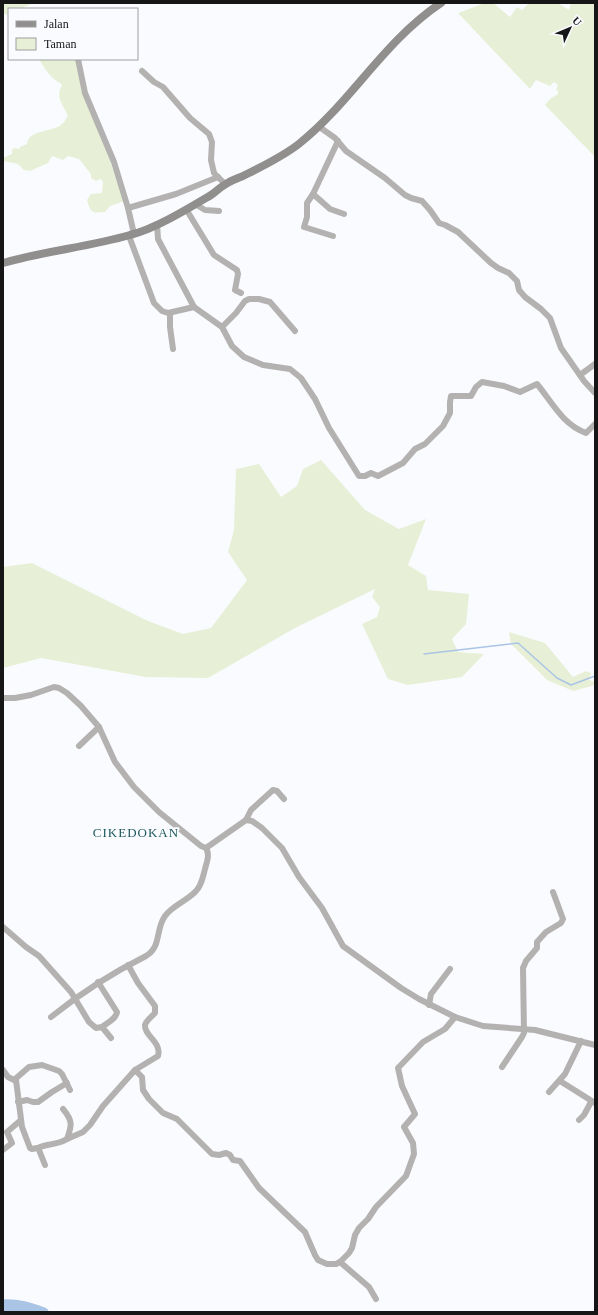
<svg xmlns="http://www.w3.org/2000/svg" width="598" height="1315" font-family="'Times New Roman',serif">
<rect width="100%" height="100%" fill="#fafbff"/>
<!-- green -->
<g fill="#e7f0d7">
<polygon points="3,3 34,3 19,9 9,9 9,15 3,14"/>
<polygon points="485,3 493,3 510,17 517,7 522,10 529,3 558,3 569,10 571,3 595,3 595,157 545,105 550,99 558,94 558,91 556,90 558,85 554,82 550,86 536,80 530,89 458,13"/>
<path d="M39,59H76L124,201L110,206L105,212C92,213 91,214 87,200L91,194L102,193L103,182L101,179L96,181L91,178V174L79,159L68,156L63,160L52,156L48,163L30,171L24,170L18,164L3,161V158L12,154V150L14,148L19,149L20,147L27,144C28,129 55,132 62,124C65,122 66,118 68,116C63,104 55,98 62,85C59,81 57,82 54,79C48,74 43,66 39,59Z"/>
<polygon points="321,460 365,510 399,529 426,519 408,565 426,576 428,590 469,594 466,624 452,639 458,652 484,654 462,677 408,685 388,679 362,624 377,617 380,607 372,597 375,589 295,628 208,678 146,677 41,658 3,668 3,567 32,563 148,621 183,634 211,628 247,580 228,552 234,530 236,469 259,464 281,497 297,486 303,469"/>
<polygon points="509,632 545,643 573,677 586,671 591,673 589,680 595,682 595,684 592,686 573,691 547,680 511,644"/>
</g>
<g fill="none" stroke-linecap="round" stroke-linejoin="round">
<!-- stream -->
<polyline stroke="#aac4e5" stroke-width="1.5" points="424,654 518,643 557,678 571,685 595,676"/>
<!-- river -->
<g stroke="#aac4e5" stroke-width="9">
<path d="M3,1304C18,1303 30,1307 44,1312"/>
<polyline points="3,1311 14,1309 21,1310"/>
</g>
<!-- minor -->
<g stroke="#b4b2b1" stroke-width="6">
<polyline points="78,59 85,93 114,162 128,208 134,234"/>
<polyline points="142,71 154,82 163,87 190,118 209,134 212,142 211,160 214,173 225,184"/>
<polyline points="318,126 335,138 346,151 385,178 405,195 411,198 422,201 430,210 439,223 445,225 458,232 491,263 498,268 509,273 517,281 519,290 525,297 541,309 550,318 561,348 584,381 595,393"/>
<polyline points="338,141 313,194 330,209 344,214"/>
<polyline points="313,194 307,203 307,217 304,227 333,236"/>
<polyline points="195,204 205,210 219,211"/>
<polyline points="128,208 176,194 218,177"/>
<polyline points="186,209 214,255 237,270 238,274 235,290 241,293"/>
<polyline points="157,224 158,239 194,307"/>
<path d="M129,236L154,303L162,311L168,313L194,307L222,327L232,346L244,357L263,365L290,369L301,378L315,399L329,428L359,476H365L371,473L378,476L403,463L415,449L425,444L443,426L450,413V402L451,396H471L476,387L482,382L504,386L520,392L537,384C552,402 562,424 586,433L595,424"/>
<polyline points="170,313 170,327 173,349"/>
<polyline points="222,327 236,313 245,301 249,299 259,299 270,302 295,331"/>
<polyline points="580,375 595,364"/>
<polyline points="3,698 15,698 31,695 54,687 59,688 67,693 81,706 99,727 115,762 134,787 159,812 201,846 206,848 246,820 252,821 262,828 282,848 299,877 322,908 343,946 401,988 419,999 455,1017 483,1026 535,1030 595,1045"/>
<polyline points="79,746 99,727"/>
<polyline points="246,820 251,810 273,790 277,791 284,799"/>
<polyline points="3,927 26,947 39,956 71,992 89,1022 96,1028 102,1027 111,1038"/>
<path d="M98,982L117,1012C116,1019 107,1023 102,1027"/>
<polyline points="429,1005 431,994 450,969"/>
<path d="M51,1017C82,992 110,974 146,956C162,946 155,930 165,916C173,905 187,901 196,891C202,885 203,876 205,869C207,861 210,855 206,848"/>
<polyline points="502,1067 522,1037 524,1033 523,968 526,961 537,948 537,942 546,932 561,923 563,919 553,892"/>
<polyline points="3,1070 8,1077 14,1080 29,1067 42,1065 59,1071 62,1074 70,1090"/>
<polyline points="135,1070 142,1077 143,1090 149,1099 163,1113 177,1119 212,1154 219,1155 226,1153 230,1155 233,1160 240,1161 259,1188 305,1232 315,1255 318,1260 327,1264 336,1264 340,1262 349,1253 352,1248 355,1235 359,1228 368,1219 376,1207 406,1176 414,1154 413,1143 404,1127 415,1114 402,1086 398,1068 423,1042 445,1029 455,1017"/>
<polyline points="16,1080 22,1127 30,1148 32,1149 37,1148 39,1150 45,1165"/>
<polyline points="560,1081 595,1103"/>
<polyline points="549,1092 565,1074 581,1041"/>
<polyline points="18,1102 27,1100 33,1102 38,1102 52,1092 67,1083"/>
<polyline points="579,1120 584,1115 591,1102"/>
<path d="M67,1139L83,1132L90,1125L103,1106L135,1070L158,1056C162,1042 144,1036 145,1025C146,1021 152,1016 155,1013V1006L138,983L128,965"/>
<path d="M38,1148C46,1143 56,1146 67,1139C72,1125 73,1121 63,1109"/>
<polyline points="3,1150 12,1143 7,1132 21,1120"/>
<polyline points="340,1262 369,1287 376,1299"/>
</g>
<!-- secondary -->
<path stroke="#918f8e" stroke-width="8" d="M3,263C45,251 88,247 130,235C155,229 189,208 211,195C216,192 220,187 226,184C232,180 239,178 245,175C263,166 284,156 300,143C353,100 383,42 441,3"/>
</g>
<g text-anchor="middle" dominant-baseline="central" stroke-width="3.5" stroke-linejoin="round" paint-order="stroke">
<!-- quarter labels -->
<g font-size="13" letter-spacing="1" fill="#205b5e" stroke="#fafbff">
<text x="136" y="832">CIKEDOKAN</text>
</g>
</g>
<!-- border -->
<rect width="598" height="1315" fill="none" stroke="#161617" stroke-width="8"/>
<!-- legend -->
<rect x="8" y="8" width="130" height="52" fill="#fafbff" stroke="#9f9fa2"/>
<rect x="16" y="21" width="20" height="6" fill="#918f8e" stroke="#9f9fa2"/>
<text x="44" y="28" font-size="12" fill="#161617">Jalan</text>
<rect x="16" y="38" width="20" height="12" fill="#e7f0d7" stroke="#9f9fa2"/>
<text x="44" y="48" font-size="12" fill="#161617">Taman</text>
<!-- north arrow -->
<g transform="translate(570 28) rotate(46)" stroke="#fafbff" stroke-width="3" paint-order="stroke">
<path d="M0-3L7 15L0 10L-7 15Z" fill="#161617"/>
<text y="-6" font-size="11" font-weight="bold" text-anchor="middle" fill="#161617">U</text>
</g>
</svg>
